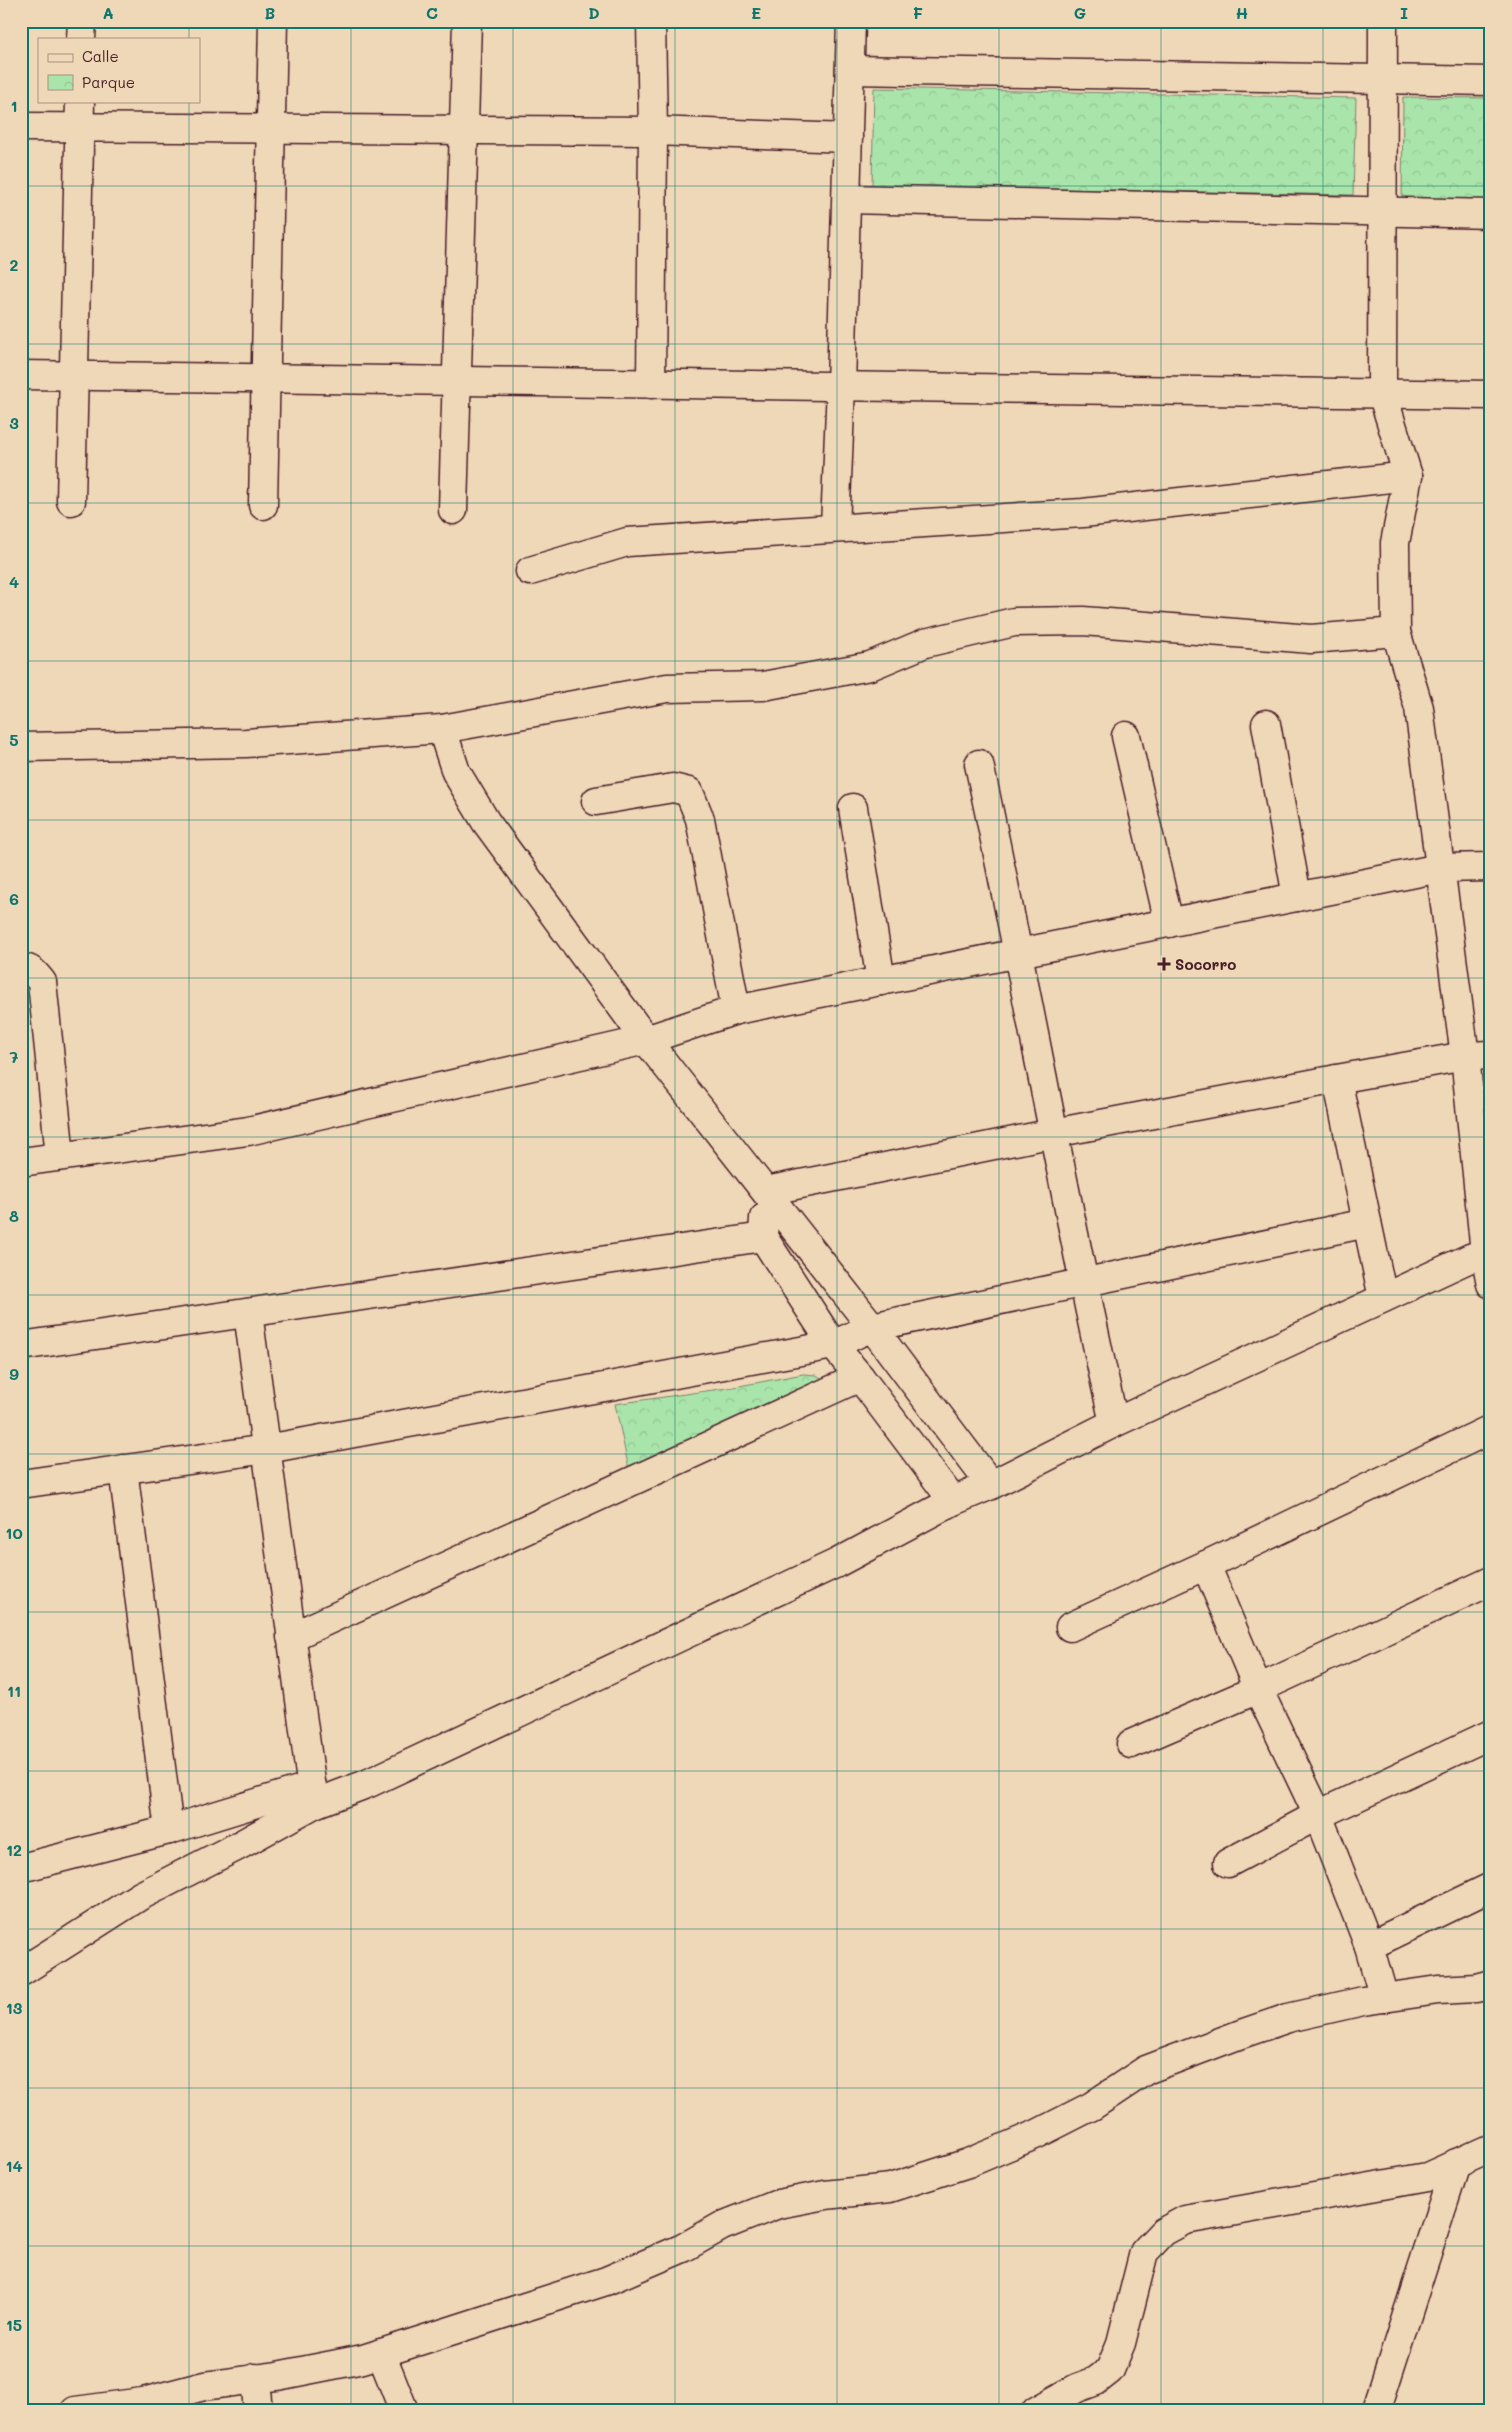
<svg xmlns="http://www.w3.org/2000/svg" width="1512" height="2432" font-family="Mali,sans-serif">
<defs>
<pattern id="park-crowns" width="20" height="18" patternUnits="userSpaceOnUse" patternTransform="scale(1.25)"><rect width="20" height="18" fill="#a9e5ab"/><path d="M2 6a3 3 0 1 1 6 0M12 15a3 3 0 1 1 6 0" fill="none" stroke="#93c493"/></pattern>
</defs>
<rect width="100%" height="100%" fill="#efd8b8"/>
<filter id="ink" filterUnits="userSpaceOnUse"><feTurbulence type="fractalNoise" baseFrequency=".02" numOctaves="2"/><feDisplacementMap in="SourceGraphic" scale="10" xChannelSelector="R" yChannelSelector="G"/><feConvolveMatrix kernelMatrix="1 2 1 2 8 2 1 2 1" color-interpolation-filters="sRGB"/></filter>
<g filter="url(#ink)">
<!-- park -->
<g fill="url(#park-crowns)" stroke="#7a826b">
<polygon points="874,88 1356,98 1353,195 872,185"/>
<polygon points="1403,97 1491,98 1491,204 1402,203"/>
<polygon points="803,1374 816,1375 823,1379 633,1488 615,1404 734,1387"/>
</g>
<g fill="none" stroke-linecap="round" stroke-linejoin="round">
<!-- minor casing -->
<g stroke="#4a1f2b" stroke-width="31">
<g id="minor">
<polyline points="651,21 653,131 651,384"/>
<polyline points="1383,21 1382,393 1408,476 1395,543 1396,632 1419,708 1465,1056 1485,1253 1491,1284"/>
<polyline points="81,39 82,21"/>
<polyline points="850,70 1491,81"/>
<polyline points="21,127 653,131 848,138"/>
<polyline points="847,199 1491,214"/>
<polyline points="21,375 1491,395"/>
<polyline points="71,501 80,101"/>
<polyline points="263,505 273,21"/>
<polyline points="453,510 467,21"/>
<polyline points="835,527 841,386 851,21"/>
<polyline points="530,571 627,542 1083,513 1408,476"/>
<polyline points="1266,724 1297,897"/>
<polyline points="442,729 456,772 486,822 646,1040 872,1327 991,1485"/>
<polyline points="1126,736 1169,923"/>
<polyline points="21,747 246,743 442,729 667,688 763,686 870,666 925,643 1014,622 1083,621 1311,639 1396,632"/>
<path d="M979,764C1026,983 1065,1204 1114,1423"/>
<polyline points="596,801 673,788 689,792 700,819 736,1010"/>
<polyline points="853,808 881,981"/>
<path d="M21,968C31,967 36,975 42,982L60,1156"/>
<polyline points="1337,1079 1383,1298"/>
<polyline points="21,1162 248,1131 646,1040 736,1010 1440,868 1491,867"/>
<polyline points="766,1191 1054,1133 1337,1079 1465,1056 1491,1055"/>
<polyline points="764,1218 763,1237 833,1345 872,1327 1367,1223"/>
<polyline points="248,1313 314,1804"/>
<polyline points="21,1346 763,1237"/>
<polyline points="123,1469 169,1830"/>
<polyline points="21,1484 267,1449 833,1345 860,1377 953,1501"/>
<polyline points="1206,1565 1258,1689 1318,1815 1369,1946 1384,1998"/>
<polyline points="1070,1627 1206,1565 1491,1429"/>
<polyline points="291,1637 860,1377"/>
<polyline points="1131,1744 1258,1689 1491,1581"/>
<polyline points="1228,1863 1318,1815 1491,1734"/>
<polyline points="21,1868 169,1830 312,1786"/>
<polyline points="1369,1946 1491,1887"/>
<polyline points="21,1972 140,1896 240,1845 314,1804 369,1783 837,1563 953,1501 991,1485 1114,1423 1470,1258 1491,1251"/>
<polyline points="381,2353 404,2411"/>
<polyline points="255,2378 258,2411"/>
<polyline points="75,2411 143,2402 204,2386 277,2376 363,2359 606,2281 683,2248 722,2226 778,2204 825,2195 890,2188 968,2163 1037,2134 1092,2106 1146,2070 1241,2034 1288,2018 1363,2001 1438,1990 1476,1988 1491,1984"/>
<polyline points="1036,2411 1077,2388 1096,2381 1110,2370 1121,2343 1144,2252 1163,2232 1185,2220 1427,2177 1491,2148"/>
<polyline points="1376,2411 1456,2163"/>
</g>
</g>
<!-- minor -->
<use href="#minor" stroke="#efd8b8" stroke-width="28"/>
</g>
</g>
<!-- grid -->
<path fill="none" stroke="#0f766e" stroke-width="1" stroke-opacity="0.55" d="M189,21V39M351,21V2411M513,21V2411M675,21V2411M837,21V2411M999,21V2411M1161,21V2411M1323,21V2411M189,101V2411M21,186H1491M21,344H1491M21,503H1491M21,661H1491M21,820H1491M21,978H1491M21,1137H1491M21,1295H1491M21,1454H1491M21,1612H1491M21,1771H1491M21,1929H1491M21,2088H1491M21,2246H1491"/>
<!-- markers -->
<path fill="#4a1f2b" stroke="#efd8b8" stroke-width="2" d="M1161.5 956.5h5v5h5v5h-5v5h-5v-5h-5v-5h5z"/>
<g text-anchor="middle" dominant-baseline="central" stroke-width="4.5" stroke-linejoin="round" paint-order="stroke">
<!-- poi labels -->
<g font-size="15" font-weight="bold" fill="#4a1f2b" stroke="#efd8b8" text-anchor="start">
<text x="1175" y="964">Socorro</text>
</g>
</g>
<!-- margin -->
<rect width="1512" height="2432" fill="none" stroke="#efd8b8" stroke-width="55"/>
<!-- legend -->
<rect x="38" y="38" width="162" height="65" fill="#efd8b8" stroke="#ad8e80"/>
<rect x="48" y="54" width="25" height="8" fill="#efd8b8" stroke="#ad8e80"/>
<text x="82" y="62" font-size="15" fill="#4a1f2b">Calle</text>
<rect x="48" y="75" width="25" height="15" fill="url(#park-crowns)" stroke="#ad8e80"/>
<text x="82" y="88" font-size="15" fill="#4a1f2b">Parque</text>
<rect x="28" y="28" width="1456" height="2376" fill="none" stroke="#0f766e" stroke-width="2"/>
<g font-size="16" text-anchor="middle" font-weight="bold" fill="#0f766e">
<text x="108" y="19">A</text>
<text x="270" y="19">B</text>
<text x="432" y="19">C</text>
<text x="594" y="19">D</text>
<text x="756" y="19">E</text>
<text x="918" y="19">F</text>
<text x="1080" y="19">G</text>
<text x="1242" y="19">H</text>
<text x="1404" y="19">I</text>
<text x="14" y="112">1</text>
<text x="14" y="271">2</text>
<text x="14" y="429">3</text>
<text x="14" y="588">4</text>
<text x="14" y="746">5</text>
<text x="14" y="905">6</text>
<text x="14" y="1063">7</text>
<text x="14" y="1222">8</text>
<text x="14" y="1380">9</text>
<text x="14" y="1539">10</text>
<text x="14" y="1697">11</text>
<text x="14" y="1856">12</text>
<text x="14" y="2014">13</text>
<text x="14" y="2172">14</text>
<text x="14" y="2331">15</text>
</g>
</svg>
